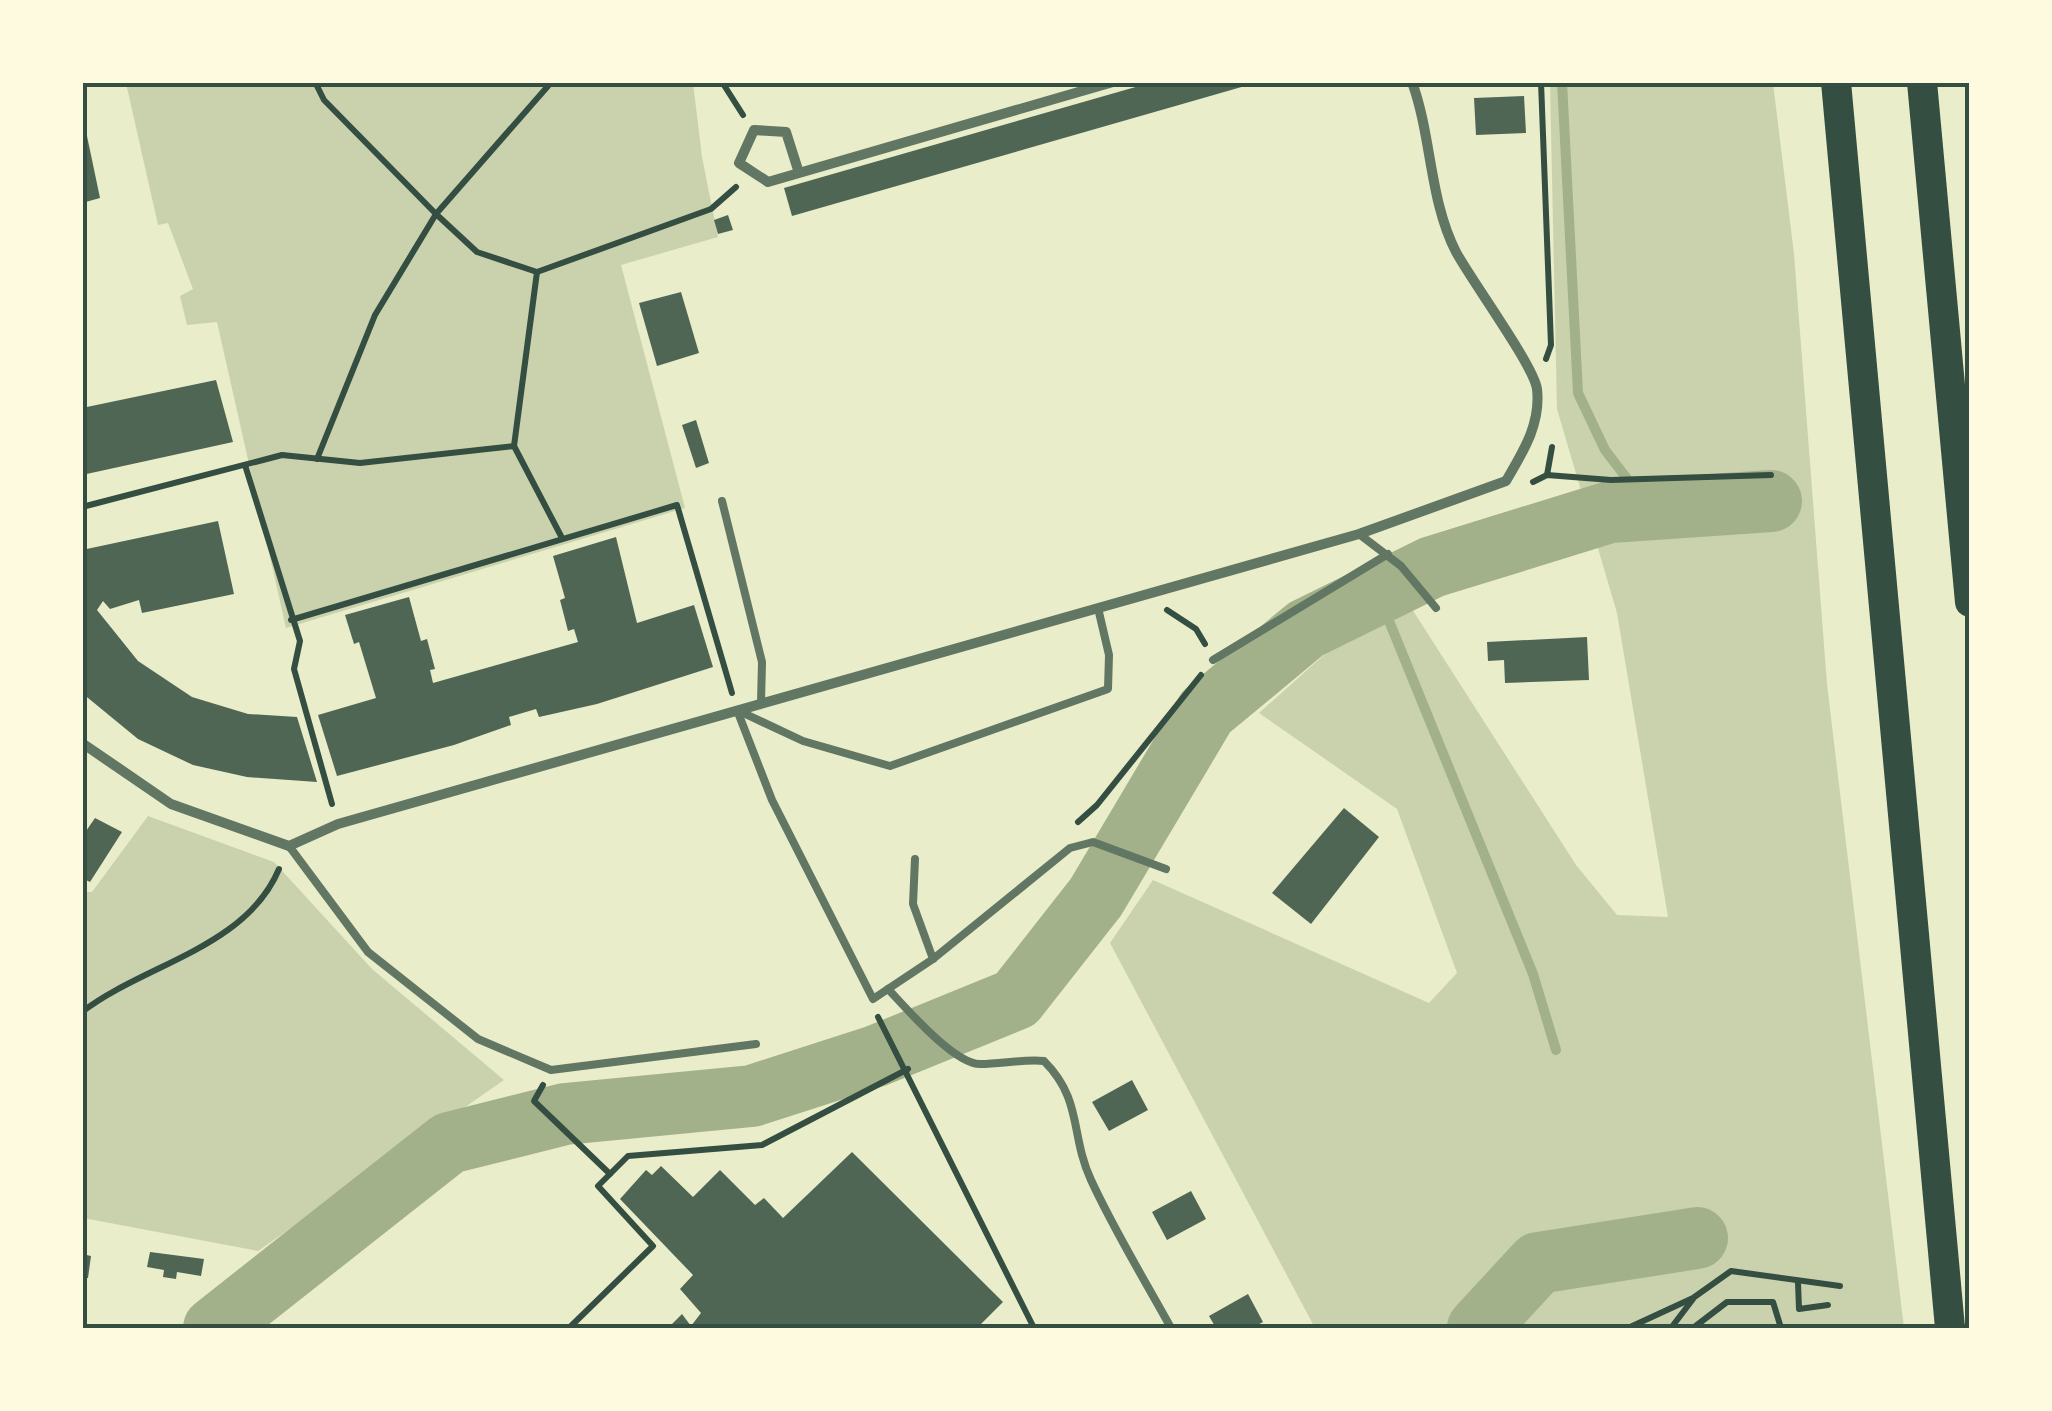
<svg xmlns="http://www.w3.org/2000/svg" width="2052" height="1411" font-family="Ubuntu,sans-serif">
<rect width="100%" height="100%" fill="#e9edc9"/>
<!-- green -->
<g fill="#cad2ad">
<polygon points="126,83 693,83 702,157 718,237 621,265 685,508 286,628 217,322 187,325 180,296 193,289 168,223 158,225"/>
<polygon points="1550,83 1773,83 1794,254 1827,684 1904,1328 1315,1328 1110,943 1153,880 1429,1003 1457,973 1397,809 1259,713 1336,644 1410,606 1576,865 1617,915 1668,917 1617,613 1557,409"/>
<polygon points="148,816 274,862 372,969 504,1080 258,1251 83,1218 82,892 92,892"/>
</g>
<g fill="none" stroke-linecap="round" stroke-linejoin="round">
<!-- stream -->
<g stroke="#a3b18a" stroke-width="10">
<polyline points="1562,82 1578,393 1605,450 1651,510"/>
<polyline points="1378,594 1533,974 1556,1050"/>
</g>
<!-- river -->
<g stroke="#a3b18a" stroke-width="62">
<polyline points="214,1328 449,1143 565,1114 752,1096 876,1056 1016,999 1096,897 1206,712 1306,629 1432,567 1610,512 1771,501"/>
<polyline points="1478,1328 1538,1263 1697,1238"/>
</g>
</g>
<!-- building -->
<g fill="#4f6655">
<polygon points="1153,82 1252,84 792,216 784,188"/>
<polygon points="1524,96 1526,133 1476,135 1474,98"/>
<polygon points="87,136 100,198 82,203 82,137"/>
<polygon points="728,215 733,230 718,234 714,220"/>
<polygon points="681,292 699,353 657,366 639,303"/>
<polygon points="216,380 233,442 82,475 82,408"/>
<polygon points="696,420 709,463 696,468 682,425"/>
<polygon points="218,521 234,594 142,613 139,600 110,609 103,601 97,610 138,661 192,697 248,714 297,717 317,782 247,777 193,765 138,739 82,693 82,550"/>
<polygon points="616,537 637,623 694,605 713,667 597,704 539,717 536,709 509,717 511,725 454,745 337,776 318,715 376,698 359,642 354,644 345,615 409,597 421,641 427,639 435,669 430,670 433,683 578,642 574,629 568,631 560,600 565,598 553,556"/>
<polygon points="1587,637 1589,680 1505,683 1504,660 1488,661 1487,642"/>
<polygon points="1344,808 1379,837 1311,924 1272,893"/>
<polygon points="95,818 122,832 90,882 82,878 82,837"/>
<polygon points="1132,1080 1148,1110 1109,1131 1092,1102"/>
<polygon points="852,1152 1003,1302 977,1328 717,1328 713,1325 668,1328 682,1314 691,1326 701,1313 680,1289 693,1275 620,1199 646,1170 652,1175 661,1166 693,1197 720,1170 755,1205 764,1198 783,1218"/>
<polygon points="1191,1191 1206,1219 1167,1240 1152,1212"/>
<polygon points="150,1252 204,1259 201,1276 177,1272 176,1279 163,1277 164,1270 147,1267"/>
<polygon points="82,1254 91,1256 88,1278 82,1278"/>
<polygon points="1248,1294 1263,1322 1252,1328 1216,1328 1209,1316"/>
</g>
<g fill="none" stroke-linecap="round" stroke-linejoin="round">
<!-- path -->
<g stroke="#344e41" stroke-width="6">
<polyline points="315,82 324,100 436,214 375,315 317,459"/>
<polyline points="722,82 743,115"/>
<polyline points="1541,82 1551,345 1546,359"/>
<polyline points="537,272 711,209 736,187"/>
<polyline points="514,446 561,536"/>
<polyline points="245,465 300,641 294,669 332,804"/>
<polyline points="1547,475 1552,447"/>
<polyline points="1533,482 1547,475 1611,480 1771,475"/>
<polyline points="82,507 282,455 360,463 514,446 537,272 477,252 436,214 548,86"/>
<polyline points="1167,610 1196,629 1205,644"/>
<polyline points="291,620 677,505 732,693"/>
<polyline points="1078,822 1097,805 1201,675"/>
<path d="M82,1012C144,964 246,948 279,869"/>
<polyline points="878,1017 1034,1328"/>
<polyline points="543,1085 534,1101 610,1174"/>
<polyline points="1798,1283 1799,1309 1828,1305"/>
<polyline points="569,1328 653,1246 598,1186 628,1156 762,1145 908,1069"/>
<polyline points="1628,1328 1693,1298 1731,1271 1840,1286"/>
<polyline points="1671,1328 1693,1299"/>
<polyline points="1693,1328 1727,1302 1773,1302 1781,1328"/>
</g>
<!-- service -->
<g stroke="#617663" stroke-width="8">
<polyline points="722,501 762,662 761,703"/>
<polyline points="1359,534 1401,566 1436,608"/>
<polyline points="1213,660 1388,554"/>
<polyline points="737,710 772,800 873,999 933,959 1070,848 1093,842 1166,869"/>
<polyline points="739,711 803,741 890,766 1108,689 1109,655 1098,608"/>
<polyline points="289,846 368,952 478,1039 551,1070 756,1044"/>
<polyline points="915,859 913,904 933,959"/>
<path d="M888,989C906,1008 954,1064 980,1064C1002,1064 1022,1059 1044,1061C1083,1100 1070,1135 1091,1180C1114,1230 1144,1279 1171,1328"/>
<polyline points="622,1328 628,1328"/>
</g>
<!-- minor -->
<g stroke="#617663" stroke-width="10">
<polyline points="799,173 786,132 754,130 739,163 768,182 799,173 1113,82"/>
<path d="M82,743L171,804L289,846L338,824L1359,534L1506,481C1523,452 1541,424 1537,389C1534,366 1471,280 1456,252C1429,199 1432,137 1412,82"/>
</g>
<!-- motorway -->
<g stroke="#344e41" stroke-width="30">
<polyline points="1836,82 1950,1328"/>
<polyline points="1922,82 1970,602"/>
</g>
</g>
<!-- border -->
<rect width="2052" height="1411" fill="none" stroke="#fefae0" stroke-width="170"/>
<rect x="85" y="85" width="1882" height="1241" fill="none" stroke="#344e41" stroke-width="4"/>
</svg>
